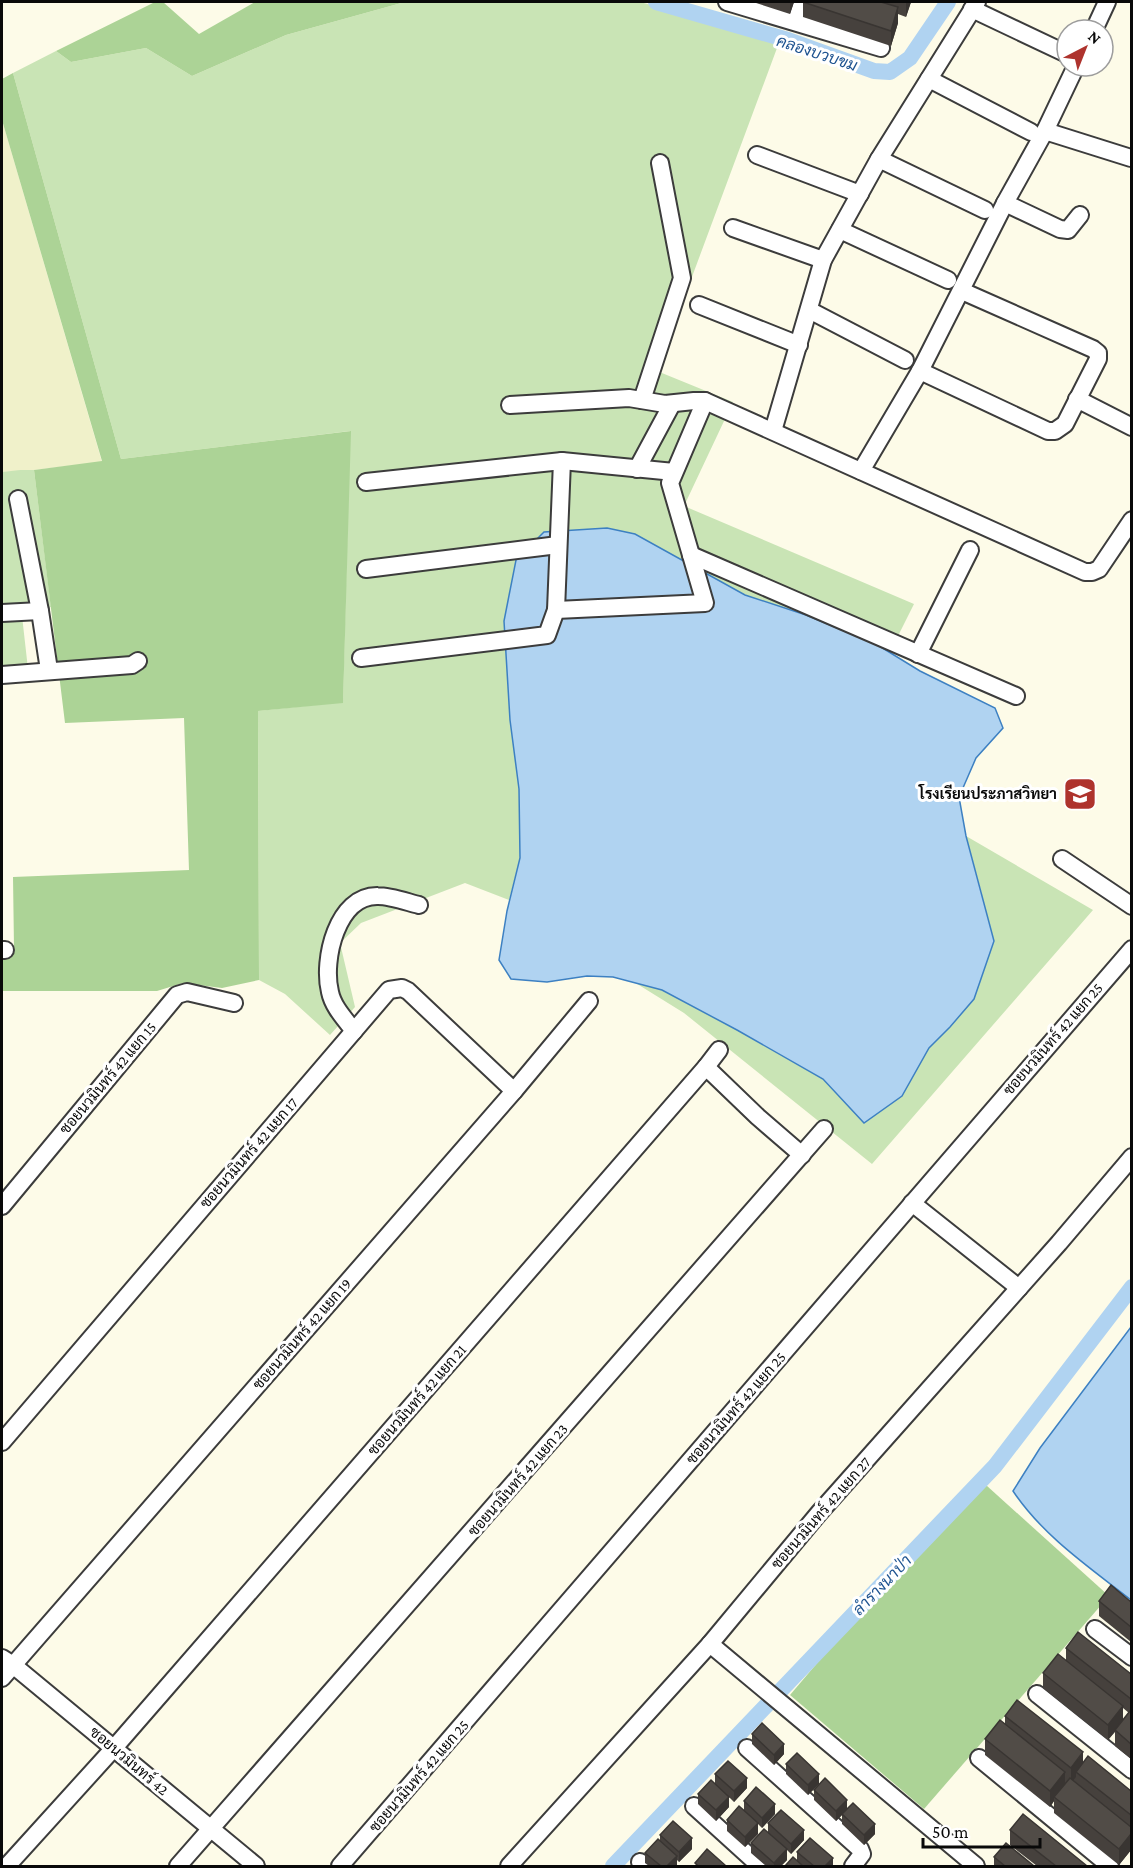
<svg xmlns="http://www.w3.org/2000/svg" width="1133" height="1868" font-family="'Crimson Pro',Sarabun,serif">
<rect width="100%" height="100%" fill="#fdfbe8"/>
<!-- farmland -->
<polygon fill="#f0f1ca" points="2,120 102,462 34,470 2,472"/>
<!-- green -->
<g fill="#c9e4b5">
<polygon points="405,2 640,2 780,40 657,371 733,402 684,506 914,604 890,652 876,644 806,615 745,595 635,534 504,621 510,720 519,789 520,858 509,900 465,883 361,923 340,943 355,1007 330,1035 285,994 259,980 258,711 343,702 350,431 121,459 13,73 56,51 71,62 146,48 192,76 286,35"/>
<polygon points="20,470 34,470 51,607 21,607 28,669 2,671 2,472"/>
<polygon points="966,836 1093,910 872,1164 684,1013 634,982 662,990 737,1030 823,1079 864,1123 902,1096 929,1048 950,1027 974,999 982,894"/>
</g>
<!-- forest -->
<g fill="#acd396">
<polygon points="155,2 163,2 199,34 255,2 405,2 286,35 192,76 146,48 71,62 56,51"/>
<polygon points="13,73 121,459 351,431 343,703 258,711 259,980 222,988 183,983 157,991 2,991 2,958 11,958 14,948 13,877 189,870 184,718 65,723 34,470 102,461 2,120 2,79"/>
<polygon points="976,1476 1109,1596 924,1809 790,1695"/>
</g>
<!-- water -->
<g fill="#b0d3f1" stroke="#3d80c2" stroke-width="1.5">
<polygon points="607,528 635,534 745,595 806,615 876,644 920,671 995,708 1003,728 976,758 959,797 966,836 994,941 974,999 950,1027 929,1048 902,1096 864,1123 823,1079 737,1030 662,990 613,977 587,976 547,982 511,979 499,960 507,911 520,858 519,789 510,720 504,621 516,560 544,532"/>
<path d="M1131,1327V1600C1089,1567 1043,1536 1013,1491L1040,1448Z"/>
</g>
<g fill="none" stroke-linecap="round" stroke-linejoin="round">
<!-- canal -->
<g stroke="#b0d3f1" stroke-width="16">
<polyline points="656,2 788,40 874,71 890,72 910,58 948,2"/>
<polyline points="613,1866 995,1466 1132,1287"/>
</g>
<!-- minor casing -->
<g stroke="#3c3c3c" stroke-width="20">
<g id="minor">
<polyline points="727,2 881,48"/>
<polyline points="972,9 1067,54"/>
<polyline points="793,21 799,2"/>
<polyline points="1094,30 1107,2"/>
<polyline points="929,79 1031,132"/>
<polyline points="1045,131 1131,158"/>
<polyline points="757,155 860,194"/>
<polyline points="879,159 977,2"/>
<polyline points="1005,203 1060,229 1068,230 1080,215"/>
<polyline points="733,228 823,260"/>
<polyline points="840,230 948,280"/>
<polyline points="699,305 799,345"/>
<polyline points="809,310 905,360"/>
<polyline points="920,371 1048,431 1055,431 1065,424 1098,359 1098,353 1093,349 962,291"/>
<polyline points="1077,399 1132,427"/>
<polyline points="642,400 682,278 660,163"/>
<polyline points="510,405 629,398 665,404 694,401 705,401 1085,572 1092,572 1099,569 1132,520"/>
<polyline points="773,431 823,260 879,159 985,210"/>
<polyline points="637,469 672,404"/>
<polyline points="861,471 920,371 1005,203 1045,131 1076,66"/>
<polyline points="366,482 562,461 674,472"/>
<polyline points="18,499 40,611 49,670"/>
<polyline points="691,555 1016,696"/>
<polyline points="366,569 558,545"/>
<polyline points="556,610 562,461"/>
<polyline points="2,613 40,611"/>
<polyline points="918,654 970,550"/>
<polyline points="361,658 547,635 556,610 705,603 670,483 705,401"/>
<polyline points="2,675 132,665 138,661"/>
<polyline points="1062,859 1132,906"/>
<polyline points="2,950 5,950"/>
<path d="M354,1031C345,1019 333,1007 330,992C322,960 337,895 378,896C390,896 407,902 419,905"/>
<polyline points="706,1067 758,1117 802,1155"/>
<polyline points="912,1203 1019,1288"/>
<polyline points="2,1206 177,995 187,992 234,1003"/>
<polyline points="2,1442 389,990 402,988 408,991 514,1091"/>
<polyline points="1095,1629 1132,1657"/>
<polyline points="710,1644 976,1866"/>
<polyline points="2,1658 13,1665 256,1866"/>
<polyline points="2,1678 514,1091 589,1001"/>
<polyline points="1037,1694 1132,1770"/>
<polyline points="747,1748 860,1849 862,1854 853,1866"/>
<polyline points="979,1758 1110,1866"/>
<polyline points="694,1806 760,1866"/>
<polyline points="640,1862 645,1866"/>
<polyline points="7,1866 114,1748 706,1067 719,1050"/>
<polyline points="178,1866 824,1129"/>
<polyline points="340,1866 1132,949"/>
<polyline points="509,1866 710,1644 819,1513 1059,1243 1132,1157"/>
</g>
</g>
<!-- minor -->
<use href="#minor" stroke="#fff" stroke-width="16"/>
</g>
<!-- wall -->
<g fill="#46413d" fill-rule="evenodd">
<polygon points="753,2 794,2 790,14"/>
<polygon points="803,2 911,2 906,17 898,14 898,23 891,46 803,17"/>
<polygon points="1099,1601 1131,1602 1131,1642 1099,1616"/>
<path d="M1066,1648L1131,1674V1759L1115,1746V1732L1108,1740L1043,1688V1673L1066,1660ZM1123,1708L1129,1713L1123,1720Z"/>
<polygon points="1005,1716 1131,1791 1131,1850 1119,1865 1054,1813 1054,1801 1050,1807 985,1755 985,1739 1005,1724"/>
<polygon points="752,1734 784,1754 774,1765 752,1744"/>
<polygon points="786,1764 819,1784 808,1795 786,1774"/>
<polygon points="715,1774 747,1788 734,1802 729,1797 729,1807 716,1821 698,1804 698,1794 715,1784"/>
<polygon points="814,1790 847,1809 875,1834 864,1845 842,1824 842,1815 836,1821 814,1800"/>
<polygon points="744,1801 775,1814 762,1828 758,1824 758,1834 745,1847 727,1831 727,1820 744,1810"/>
<polygon points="768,1823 804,1840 791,1854 787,1850 787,1860 781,1866 766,1866 751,1853 751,1843 768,1833"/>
<polygon points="1010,1830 1087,1866 1037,1866 1010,1845"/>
<polygon points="660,1835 692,1849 679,1862 677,1860 676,1866 649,1866 645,1863 645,1853 660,1841"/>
<polygon points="797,1852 833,1866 785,1866 797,1861"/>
<polygon points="994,1857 1034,1866 994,1866"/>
</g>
<!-- shaded-wall -->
<g fill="#393532">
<polygon points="790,2 794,2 790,14"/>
<polygon points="906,2 911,2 906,17"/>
<polygon points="898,7 898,23 891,46 891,31"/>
<polygon points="1123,1706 1123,1721 1108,1740 1108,1725"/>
<polygon points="784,1744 784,1754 774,1765 774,1755"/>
<polygon points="1083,1752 1083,1768 1076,1772 1076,1777 1071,1783 1071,1768"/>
<polygon points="1065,1772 1065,1787 1054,1797 1054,1801 1050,1807 1050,1791"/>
<polygon points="819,1774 819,1784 808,1795 808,1785"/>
<polygon points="747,1778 747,1788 734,1802 734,1791"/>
<polygon points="729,1797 729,1807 716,1821 716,1810"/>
<polygon points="847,1800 847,1810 836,1821 836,1811"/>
<polygon points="775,1804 775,1814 762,1828 762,1818"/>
<polygon points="758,1823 758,1834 745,1847 745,1837"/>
<polygon points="875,1824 875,1834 864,1845 864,1835"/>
<polygon points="804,1830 804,1840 791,1854 791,1844"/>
<polygon points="1131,1834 1131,1850 1119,1865 1119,1849"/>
<polygon points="692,1838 692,1849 679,1862 679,1852"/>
<polygon points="787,1849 787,1860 781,1866 774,1866 774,1863"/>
<polygon points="677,1856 677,1866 667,1866"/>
<polygon points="833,1858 833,1866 825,1866"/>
</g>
<!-- building -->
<g fill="#514c47" stroke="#393532" stroke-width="1.5">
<polygon points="803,2 881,2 898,7 891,31"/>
<polygon points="1111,1585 1131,1602 1131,1627 1099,1601"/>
<polygon points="1078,1632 1131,1674 1131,1699 1066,1648"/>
<polygon points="1058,1654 1123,1706 1108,1725 1043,1673"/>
<polygon points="1017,1700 1083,1752 1071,1768 1005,1716"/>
<polygon points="1130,1711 1131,1712 1131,1744 1115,1730"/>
<polygon points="1000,1720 1065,1772 1050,1791 985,1739"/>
<polygon points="762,1723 784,1744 774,1755 752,1734"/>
<polygon points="797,1753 819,1774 808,1785 786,1764"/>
<polygon points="1088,1756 1131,1791 1131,1815 1076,1772"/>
<polygon points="728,1761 747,1778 734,1791 715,1774"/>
<polygon points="825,1778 847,1800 836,1811 814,1790"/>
<polygon points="1070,1778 1131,1827 1131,1834 1119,1849 1054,1797"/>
<polygon points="711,1780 729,1797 716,1810 698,1794"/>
<polygon points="756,1787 775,1804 762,1818 744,1801"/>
<polygon points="853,1803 875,1824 864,1835 842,1814"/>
<polygon points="739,1806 758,1823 745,1837 727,1820"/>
<polygon points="781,1810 804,1830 791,1844 768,1823"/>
<polygon points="1023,1814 1087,1866 1056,1866 1010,1830"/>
<polygon points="673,1821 692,1838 679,1852 660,1835"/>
<polygon points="764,1829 787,1849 774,1863 751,1843"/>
<polygon points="810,1838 833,1858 825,1866 814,1866 797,1852"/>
<polygon points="658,1839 677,1856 667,1866 661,1866 645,1853"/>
<polygon points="1006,1843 1034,1866 1005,1866 994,1857"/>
<polygon points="707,1849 726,1866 698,1866 695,1863"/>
<polygon points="793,1857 803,1866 785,1866"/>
</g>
<!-- icons -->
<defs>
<g id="school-square" transform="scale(1.725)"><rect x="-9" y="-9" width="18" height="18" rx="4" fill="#ae332d" stroke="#fff"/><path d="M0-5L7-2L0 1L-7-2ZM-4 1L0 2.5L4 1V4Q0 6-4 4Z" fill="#fff"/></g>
</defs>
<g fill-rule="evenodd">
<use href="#school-square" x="1080" y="794"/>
</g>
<g text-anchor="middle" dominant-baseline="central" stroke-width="6" stroke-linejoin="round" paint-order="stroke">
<!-- poi labels -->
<g font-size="15" font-weight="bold" fill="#090909" stroke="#fff" text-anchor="end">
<text x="1057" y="794">โรงเรียนประภาสวิทยา</text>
</g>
<!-- street labels -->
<g font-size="15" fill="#090909" stroke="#fff">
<text transform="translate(1053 1039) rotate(-49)">ซอยนวมินทร์ 42 แยก 25</text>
<text transform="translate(108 1078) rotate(-50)">ซอยนวมินทร์ 42 แยก 15</text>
<text transform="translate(249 1153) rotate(-49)">ซอยนวมินทร์ 42 แยก 17</text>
<text transform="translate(302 1334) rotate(-49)">ซอยนวมินทร์ 42 แยก 19</text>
<text transform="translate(417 1400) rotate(-49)">ซอยนวมินทร์ 42 แยก 21</text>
<text transform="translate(736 1408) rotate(-49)">ซอยนวมินทร์ 42 แยก 25</text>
<text transform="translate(518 1480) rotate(-49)">ซอยนวมินทร์ 42 แยก 23</text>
<text transform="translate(821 1513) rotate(-49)">ซอยนวมินทร์ 42 แยก 27</text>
<text transform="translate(129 1761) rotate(40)">ซอยนวมินทร์ 42</text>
<text transform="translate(419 1776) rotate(-49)">ซอยนวมินทร์ 42 แยก 25</text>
</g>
<!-- water labels -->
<g font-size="16" font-style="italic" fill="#1e5390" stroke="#fff">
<text transform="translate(817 53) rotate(18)">คลองบวบขม</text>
<text transform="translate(882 1585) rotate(-46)">ลำรางนาป่า</text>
</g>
</g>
<!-- border -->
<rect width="1133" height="1868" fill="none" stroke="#090909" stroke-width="6"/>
<!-- north arrow -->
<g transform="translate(1085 48) rotate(42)"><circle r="28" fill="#ffffff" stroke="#9d9d9d" stroke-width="1.5"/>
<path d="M0-4.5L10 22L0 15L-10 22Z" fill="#ae332d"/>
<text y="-9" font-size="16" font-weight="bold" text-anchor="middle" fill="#090909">N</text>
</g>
<!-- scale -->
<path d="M923 1838v9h117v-9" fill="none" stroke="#090909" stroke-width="3"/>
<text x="932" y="1838" font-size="18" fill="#090909" stroke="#ffffff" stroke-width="4.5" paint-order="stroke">50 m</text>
</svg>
